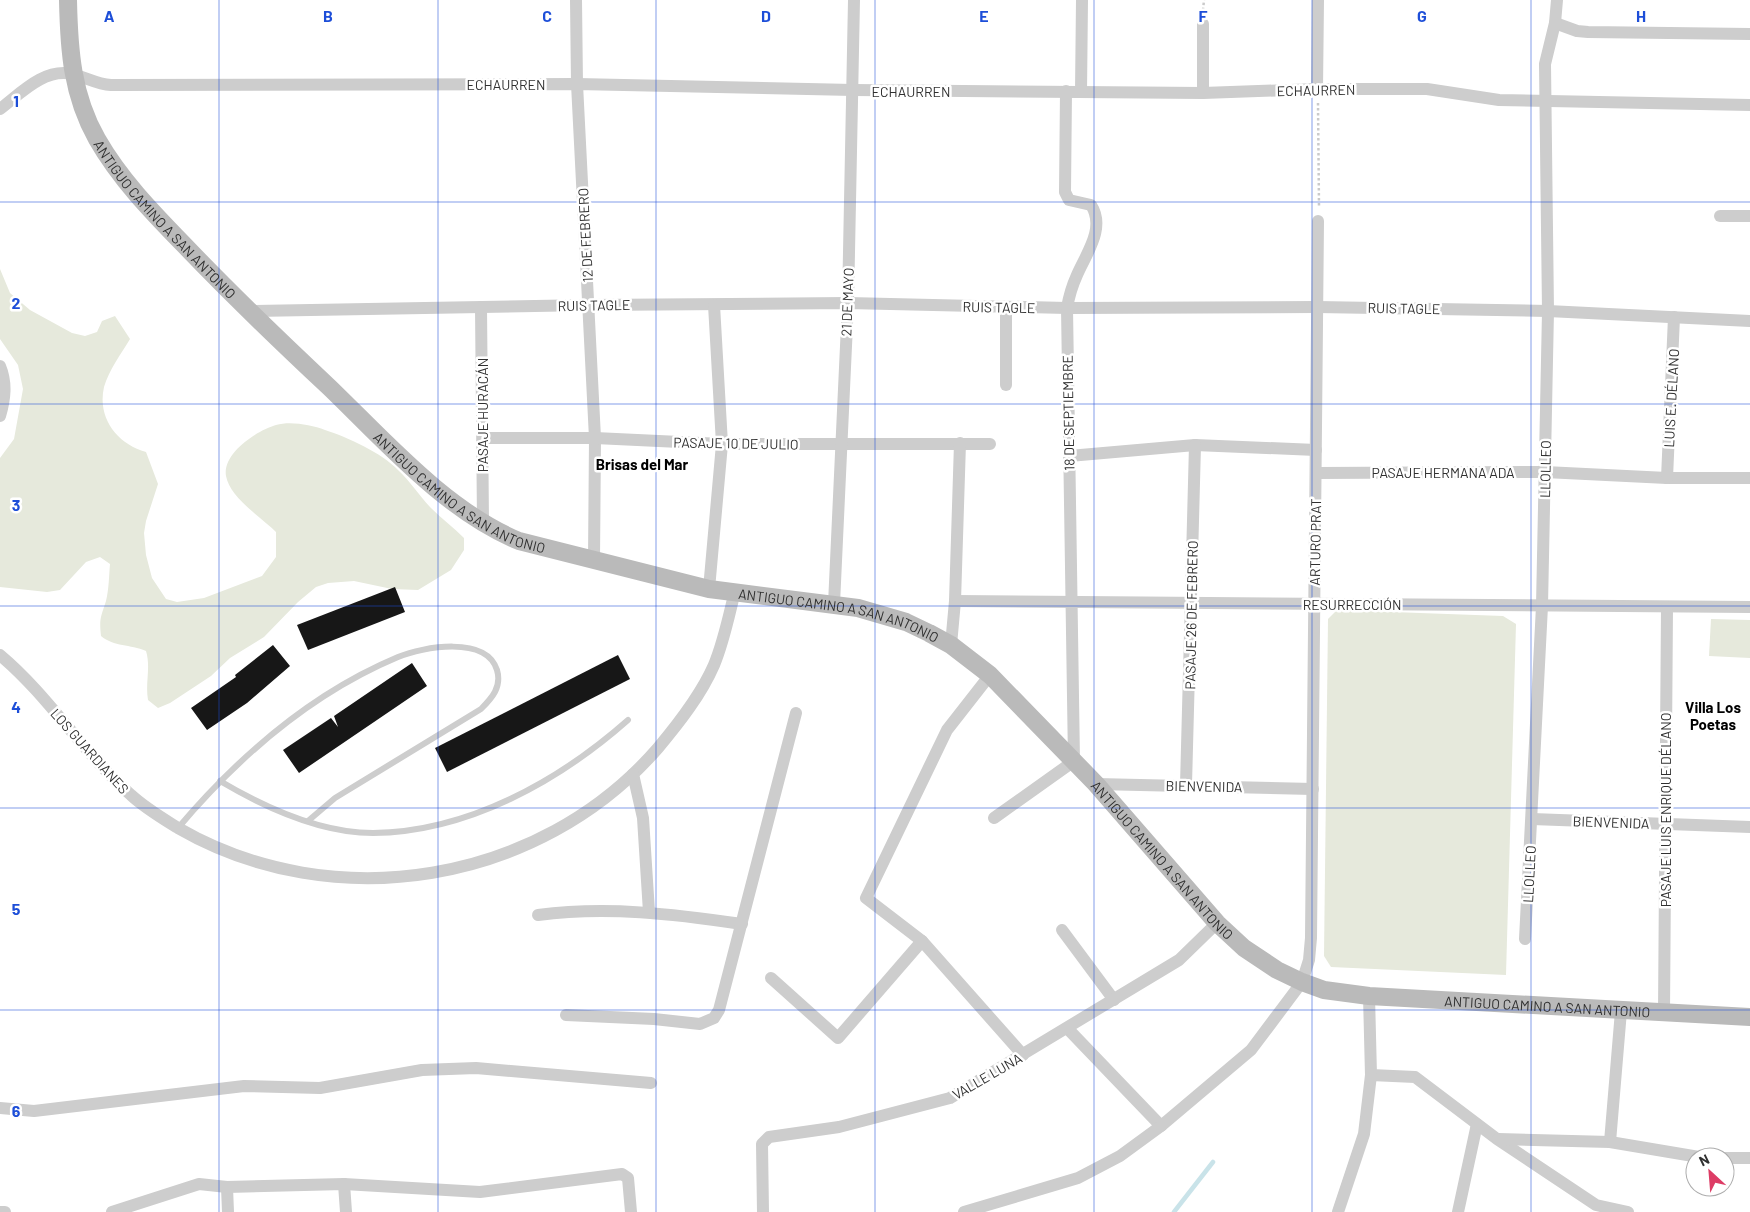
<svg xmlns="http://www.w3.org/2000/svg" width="1750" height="1212" font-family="Barlow,sans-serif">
<rect width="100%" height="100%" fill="#fff"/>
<!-- green -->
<g fill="#e6e9dc">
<path d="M0,269L10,293L30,310L72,333L85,336L97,332L102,321L115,316L130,339C121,354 109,370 104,387C97,418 117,444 146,452L158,484L146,521L144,533L146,555L152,578L166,599L177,602L204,598L262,576L276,557V532C261,517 230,498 226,476C222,453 258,430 276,425C291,421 311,425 325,430C347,437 382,453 398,470C410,481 419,495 430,507C441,518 453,527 464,538V550L451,570L418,590L392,589L354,581L328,583L316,587L298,602L264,637L230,658L211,676L170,703L158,708L148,700C145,683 151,667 146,651C130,644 114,647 101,636C99,618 101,617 106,601C109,589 109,575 110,564L100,557L86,562L60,590L47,592L0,587V458L14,439L23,389L18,365L0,339Z"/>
<polygon points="1337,610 1503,616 1516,624 1506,975 1331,967 1324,956 1328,619"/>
<polygon points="1711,619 1750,620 1750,658 1709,656"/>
</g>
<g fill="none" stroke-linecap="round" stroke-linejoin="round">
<!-- stream -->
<polyline stroke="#c9e3e9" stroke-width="4.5" points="1174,1212 1213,1162"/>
</g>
<!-- building -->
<g fill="#171717">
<polygon points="395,587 405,612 308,650 297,625"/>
<polygon points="273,645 290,666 247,703 207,730 191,708 236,677 235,675"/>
<polygon points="618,655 630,679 447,772 435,748"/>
<polygon points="412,663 427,686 299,773 283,750 331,718 338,727 334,716"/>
</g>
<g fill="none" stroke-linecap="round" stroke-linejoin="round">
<!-- path -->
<g stroke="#cacaca" stroke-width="2.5" stroke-dasharray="2.5 2.5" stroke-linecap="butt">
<polyline points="1203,10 1204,0"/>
<polyline points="1318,103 1319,207"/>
</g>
<!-- lane -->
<g stroke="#cdcdcd" stroke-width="6">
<path d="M220,781C264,807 320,833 373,833C468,832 559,781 628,720"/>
<path d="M178,828C238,757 312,693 398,657C423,647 486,635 497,670C502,687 492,698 481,709L335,798L308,821"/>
</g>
<!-- street -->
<g stroke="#cdcdcd" stroke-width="12">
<polyline points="576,0 577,84 595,438 594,560"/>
<polyline points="1555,23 1577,31 1588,32 1750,34"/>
<polyline points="1317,89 1318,0"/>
<polyline points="1081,92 1082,0"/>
<polyline points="1203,93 1203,24"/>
<path d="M0,109C21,93 44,68 72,74C86,77 96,84 111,85L577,84L853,90L1203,93L1317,89H1427L1499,100L1750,105"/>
<polyline points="1720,216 1750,216"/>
<polyline points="481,307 483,523"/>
<polyline points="1006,307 1006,385"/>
<polyline points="248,311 589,305 848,303 1067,308 1317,307 1548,311 1750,321"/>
<path d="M0,366C7,383 5,399 0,416"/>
<polyline points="483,438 595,438 722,444 990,444"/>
<polyline points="1069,456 1195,445 1316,450"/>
<polyline points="1316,473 1545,472 1667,478 1750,478"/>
<polyline points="1667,478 1674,317"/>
<polyline points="709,589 722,444 714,305"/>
<polyline points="955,601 1750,607"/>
<polyline points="834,604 848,303 854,0"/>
<polyline points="951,645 955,601 960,443"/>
<path d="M0,655C49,696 83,753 131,795C145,808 162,818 178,828C334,918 540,884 658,748C679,723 701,695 714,665C724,641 729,615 735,591"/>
<polyline points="990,675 947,730 866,898 922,941 1023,1055"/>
<polyline points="633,774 643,818 649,912"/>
<polyline points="1096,784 1313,789"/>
<polyline points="1186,785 1195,445"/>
<path d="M994,818L1074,761L1067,308C1069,296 1072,286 1077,275C1086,254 1106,228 1091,205L1069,200L1065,192L1066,91"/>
<polyline points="1532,819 1750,827"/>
<path d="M538,915C607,906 674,914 742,924"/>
<polyline points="1062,930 1114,1000"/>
<polyline points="1525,939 1542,606 1548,311 1545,64 1555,23 1557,0"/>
<polyline points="771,978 838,1038 922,941"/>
<polyline points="1664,1013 1667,607"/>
<polyline points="566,1015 654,1019 700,1024 714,1018 719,1010 796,713"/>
<polyline points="1068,1029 1161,1126"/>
<polyline points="1371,1075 1415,1077 1497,1139 1596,1205 1628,1212"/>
<polyline points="0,1108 34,1111 244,1086 320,1088 422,1070 476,1068 651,1083"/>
<polyline points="1498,1139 1610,1142 1699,1157"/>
<polyline points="1610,1142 1621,1011"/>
<polyline points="1725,1158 1750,1158"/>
<polyline points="344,1184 346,1212"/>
<polyline points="227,1187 228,1212"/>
<polyline points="0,1212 5,1212"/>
<polyline points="112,1212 199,1184 227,1187 344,1184 480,1192 622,1174 628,1178 631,1212"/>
<polyline points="763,1212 762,1144 769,1137 839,1127 950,1098 1179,960 1217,923"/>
<polyline points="964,1212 1078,1178 1120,1156 1161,1126 1251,1050 1302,982 1309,960 1311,938 1318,221"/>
<polyline points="1338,1212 1364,1134 1371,1075 1369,996"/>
<polyline points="1458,1212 1477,1124"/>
</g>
<!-- secondary -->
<path stroke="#bababa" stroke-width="18" id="s1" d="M68,0C69,50 72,95 97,139C121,181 155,215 188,249C234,297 281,342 329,387C385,441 446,511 519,541L709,589L858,608L906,622L929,633L951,645L990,675L1096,784L1217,923L1244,948L1277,970L1302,982L1324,990L1369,996L1750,1017"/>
</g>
<!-- grid -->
<path fill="none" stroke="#1d4ed8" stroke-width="1" stroke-opacity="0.55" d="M219,0V1212M438,0V1212M656,0V1212M875,0V1212M1094,0V1212M1312,0V1212M1531,0V1212M0,202H1750M0,404H1750M0,606H1750M0,808H1750M0,1010H1750"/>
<g text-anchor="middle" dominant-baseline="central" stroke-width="5" stroke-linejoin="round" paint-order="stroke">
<!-- street labels -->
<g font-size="14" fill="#303030" stroke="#fff">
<text x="506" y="84">ECHAURREN</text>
<text transform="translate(1316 90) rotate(-1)">ECHAURREN</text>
<text x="911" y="91">ECHAURREN</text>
<text stroke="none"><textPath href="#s1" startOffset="249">ANTIGUO CAMINO A SAN ANTONIO</textPath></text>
<text transform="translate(585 235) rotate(-93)">12 DE FEBRERO</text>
<text transform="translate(847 302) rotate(-88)">21 DE MAYO</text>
<text transform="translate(594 305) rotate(-1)">RUIS TAGLE</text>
<text transform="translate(999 307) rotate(1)">RUIS TAGLE</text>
<text transform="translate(1404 308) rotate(1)">RUIS TAGLE</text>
<text transform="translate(1671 398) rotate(-87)">LUIS E. DÉLANO</text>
<text transform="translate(1068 413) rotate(-91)">18 DE SEPTIEMBRE</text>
<text transform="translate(482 415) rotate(-90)">PASAJE HURACÁN</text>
<text transform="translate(736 443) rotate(1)">PASAJE 10 DE JULIO</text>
<text transform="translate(1545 469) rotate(-89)">LLOLLEO</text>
<text x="1443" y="472">PASAJE HERMANA ADA</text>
<text stroke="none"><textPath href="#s1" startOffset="654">ANTIGUO CAMINO A SAN ANTONIO</textPath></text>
<text transform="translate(1315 542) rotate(-89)">ARTURO PRAT</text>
<text x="1352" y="604">RESURRECCIÓN</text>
<text transform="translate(1191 615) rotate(-89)">PASAJE 26 DE FEBRERO</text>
<text stroke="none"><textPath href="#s1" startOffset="1059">ANTIGUO CAMINO A SAN ANTONIO</textPath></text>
<text transform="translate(90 751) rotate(48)">LOS GUARDIANES</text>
<text transform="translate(1204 786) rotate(1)">BIENVENIDA</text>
<text transform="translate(1665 810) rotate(-90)">PASAJE LUIS ENRIQUE DÉLANO</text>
<text transform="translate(1611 822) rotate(2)">BIENVENIDA</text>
<text stroke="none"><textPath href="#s1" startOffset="1479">ANTIGUO CAMINO A SAN ANTONIO</textPath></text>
<text transform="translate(1529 874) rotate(-87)">LLOLLEO</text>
<text stroke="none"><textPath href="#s1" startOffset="1914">ANTIGUO CAMINO A SAN ANTONIO</textPath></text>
<text transform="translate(987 1076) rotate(-30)">VALLE LUNA</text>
</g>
<!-- neighbourhood labels -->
<g font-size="15" font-weight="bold" fill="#000" stroke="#fff">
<text x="642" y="464">Brisas del Mar</text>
<text x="1713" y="707">Villa Los<tspan x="1713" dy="17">Poetas</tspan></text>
</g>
</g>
<g font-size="16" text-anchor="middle" font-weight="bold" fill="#1d4ed8" stroke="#fff" stroke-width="5" stroke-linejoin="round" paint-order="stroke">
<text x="109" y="22">A</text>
<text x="328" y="22">B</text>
<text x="547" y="22">C</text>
<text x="766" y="22">D</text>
<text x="984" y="22">E</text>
<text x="1203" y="22">F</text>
<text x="1422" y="22">G</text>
<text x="1641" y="22">H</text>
<text x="16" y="107">1</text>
<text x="16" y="309">2</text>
<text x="16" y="511">3</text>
<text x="16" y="713">4</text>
<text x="16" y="915">5</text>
<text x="16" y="1117">6</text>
</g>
<!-- north arrow -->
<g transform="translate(1710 1172) rotate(334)"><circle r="24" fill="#ffffff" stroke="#acacac"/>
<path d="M0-4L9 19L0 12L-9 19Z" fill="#dd3c65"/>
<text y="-8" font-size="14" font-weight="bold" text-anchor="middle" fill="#303030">N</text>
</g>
</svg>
